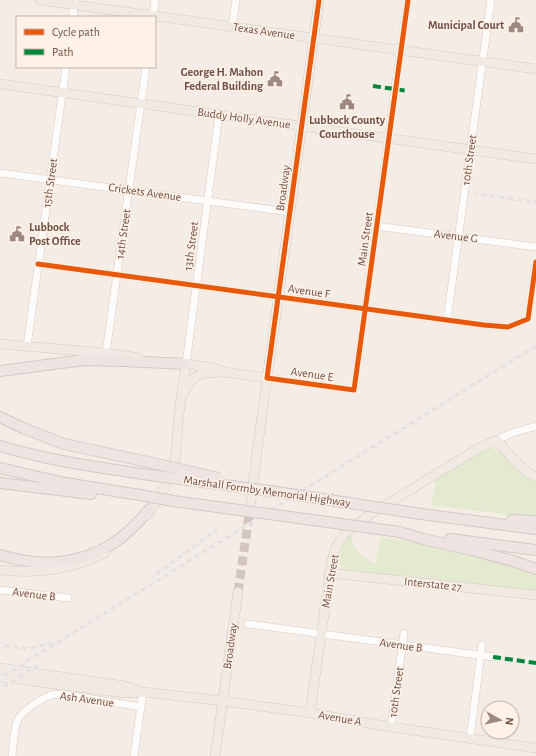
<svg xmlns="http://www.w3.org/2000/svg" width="536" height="756" font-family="'Alegreya Sans',sans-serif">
<rect width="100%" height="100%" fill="#f5ede5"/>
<!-- green -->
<g fill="#e3ead0">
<polygon points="492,448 498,450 515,466 536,481 536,517 509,515 431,505 436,479 477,454 490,449"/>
<path d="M351,535L352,536C352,539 352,541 353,543C355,550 369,561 376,564L380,537L437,545L536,572V593L345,571C342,569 340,567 339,564C336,554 345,541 351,535Z"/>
</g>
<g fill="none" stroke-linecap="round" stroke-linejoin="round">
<!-- major-tunnel -->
<polyline stroke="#d4c6be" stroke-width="9" stroke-dasharray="9 4.5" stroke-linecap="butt" points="238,592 250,509"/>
<!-- minor casing -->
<g stroke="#d6cac4" stroke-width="8">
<g id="minor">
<polyline points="73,17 75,0"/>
<polyline points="153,17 155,0"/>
<polyline points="232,27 236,0"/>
<polyline points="395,88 408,0"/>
<polyline points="0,173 290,212"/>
<polyline points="376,226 536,247"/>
<polyline points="38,264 447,320 484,325 508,327 528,319 536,262"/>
<polyline points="447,320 491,0"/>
<polyline points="27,346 66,67"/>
<polyline points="106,353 146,67"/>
<polyline points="186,364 219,114"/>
<polyline points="267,378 354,390 395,90"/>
<polyline points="497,440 512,433 536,426"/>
<polyline points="0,590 68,598"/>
<polyline points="248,624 493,657"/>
<polyline points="391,727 404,633"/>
<polyline points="470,739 482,645"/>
<path d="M12,756C13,746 14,730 17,721C21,712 40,699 49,696C53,694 57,694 62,694L141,707"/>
<polyline points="134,756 143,692"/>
</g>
</g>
<!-- major casing -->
<g stroke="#d3c9c3" stroke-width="10">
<g id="major">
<polyline points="40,0 536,69"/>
<polyline points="0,84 536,159"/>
<polyline points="0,344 106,353 139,358"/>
<polyline points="180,363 214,368 224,372 267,378"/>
<path d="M184,393C189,383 195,374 206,373C209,373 213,373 216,373"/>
<polyline points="250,509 257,452 319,0"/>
<path d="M147,515C155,502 165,490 171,475C177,458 177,440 178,423C180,403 183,384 186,364"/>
<path d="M0,570C38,574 71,570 105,553"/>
<polyline points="329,573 536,595"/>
<polyline points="0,668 125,686 140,691"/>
<polyline points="0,677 124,693 143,692 223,701 310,713 391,727 536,748"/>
<path d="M310,713L331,565L335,549L339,542L345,534L369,515L479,448L497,440C509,455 519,468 536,477"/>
<polyline points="215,756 238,592"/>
</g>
</g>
<!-- highway casing -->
<g stroke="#d3c9c3" stroke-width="12">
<g id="highway">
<polyline points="0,371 84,360 123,361 186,364"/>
<polyline points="0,417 23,428 64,444 148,462"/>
<path d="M0,446C47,460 95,467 143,474"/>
<polyline points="0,468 65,483 140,495"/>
<polyline points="0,483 91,494"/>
<polyline points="421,514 536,529"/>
<polyline points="512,520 536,521"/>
<polyline points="400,532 423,539 472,550 513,561 536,569"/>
<polyline points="450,539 536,550"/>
<path d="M0,555C42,568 86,565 122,537C132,529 141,519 150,509"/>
</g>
</g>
<!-- minor -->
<use href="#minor" stroke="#fefcfb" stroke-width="7"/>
<!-- major -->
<use href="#major" stroke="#f1eae3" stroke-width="9"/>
<!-- highway -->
<use href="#highway" stroke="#efe4e2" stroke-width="10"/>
<!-- rail casing -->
<g stroke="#e2e0e2" stroke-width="3">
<g id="rail">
<polyline points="477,194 536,202"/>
<polyline points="153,577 216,530"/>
<polyline points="0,645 28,649 51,643"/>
<polyline points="0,678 536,346"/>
<polyline points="0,689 37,666"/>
</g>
</g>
<!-- rail -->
<use href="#rail" stroke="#fef1e5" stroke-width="1.5" stroke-dasharray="4.5" stroke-linecap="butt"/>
<!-- highway-bridge casing -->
<g stroke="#d3c9c3" stroke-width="12" stroke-linecap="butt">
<g id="highway-bridge">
<polyline points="148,462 219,478"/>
<polyline points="143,474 277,492 421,514"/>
<polyline points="140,495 173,501 400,532"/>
</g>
</g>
<!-- highway-bridge -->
<use href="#highway-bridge" stroke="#efe4e2" stroke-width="10"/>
<!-- quiet -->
<g stroke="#00873e" stroke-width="4" stroke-dasharray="8 4" stroke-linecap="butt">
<polyline points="373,86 408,91"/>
<polyline points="493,657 536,663"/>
</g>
<!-- cycleway casing -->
<g stroke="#fef1e5" stroke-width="8">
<g id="cycleway">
<polyline points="319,0 267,378 354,390 408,0"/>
<polyline points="38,264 447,320 484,325 508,327 528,319 536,262"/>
</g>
</g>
<!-- cycleway -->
<use href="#cycleway" stroke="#e8590c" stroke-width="5"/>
</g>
<!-- icons -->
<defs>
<g id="civic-bare" transform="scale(1.2)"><path d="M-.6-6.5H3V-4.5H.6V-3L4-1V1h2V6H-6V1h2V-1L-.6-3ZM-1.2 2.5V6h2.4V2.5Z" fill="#9f8880" stroke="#fef1e5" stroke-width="2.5" paint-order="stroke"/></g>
</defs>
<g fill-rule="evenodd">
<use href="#civic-bare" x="516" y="25"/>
<use href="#civic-bare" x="275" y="79"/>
<use href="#civic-bare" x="347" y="102"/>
<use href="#civic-bare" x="17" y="234"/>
</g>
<g text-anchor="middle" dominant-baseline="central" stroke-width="3" stroke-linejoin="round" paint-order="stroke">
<!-- poi labels -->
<g font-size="12" font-weight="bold" fill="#705149" stroke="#fef1e5" text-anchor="end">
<text x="504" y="25">Municipal Court</text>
<text x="263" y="72">George H. Mahon<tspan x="263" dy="14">Federal Building</tspan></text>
<text x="347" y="120" text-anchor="middle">Lubbock County<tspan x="347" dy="14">Courthouse</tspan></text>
<text x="29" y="227" text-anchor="start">Lubbock<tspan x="29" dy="14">Post Office</tspan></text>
</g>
<!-- street labels -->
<g font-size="12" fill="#705149" stroke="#fef1e5">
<text transform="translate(264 31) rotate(8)">Texas Avenue</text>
<text transform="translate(244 118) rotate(8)">Buddy Holly Avenue</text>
<text transform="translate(469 160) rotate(-82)">10th Street</text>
<text transform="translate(50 183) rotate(-82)">15th Street</text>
<text transform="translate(283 188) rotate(-82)">Broadway</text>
<text transform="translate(145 192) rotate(8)">Crickets Avenue</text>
<text transform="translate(123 234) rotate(-82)">14th Street</text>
<text transform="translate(456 236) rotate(7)">Avenue G</text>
<text transform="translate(365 239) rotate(-82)">Main Street</text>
<text transform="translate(191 246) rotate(-82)">13th Street</text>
<text transform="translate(309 291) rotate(8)">Avenue F</text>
<text transform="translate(312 374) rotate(8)">Avenue E</text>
<text transform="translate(267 491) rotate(8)">Marshall Formby Memorial Highway</text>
<text transform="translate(330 581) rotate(-80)">Main Street</text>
<text transform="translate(433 584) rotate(6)">Interstate 27</text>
<text transform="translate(34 594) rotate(7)">Avenue B</text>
<text transform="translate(401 645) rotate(8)">Avenue B</text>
<text transform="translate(230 646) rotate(-82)">Broadway</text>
<text transform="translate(396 692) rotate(-82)">10th Street</text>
<text transform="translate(87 699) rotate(8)">Ash Avenue</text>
<text transform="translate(340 718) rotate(10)">Avenue A</text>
</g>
</g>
<!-- legend -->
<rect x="16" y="16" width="140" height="52" fill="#fef1e5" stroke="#c5b1a7"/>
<rect x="24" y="29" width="20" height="6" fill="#e8590c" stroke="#c5b1a7"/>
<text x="52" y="36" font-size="12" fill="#705149">Cycle path</text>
<rect x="24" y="49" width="20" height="6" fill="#00873e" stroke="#c5b1a7"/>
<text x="52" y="56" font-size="12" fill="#705149">Path</text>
<!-- north arrow -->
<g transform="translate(500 720) rotate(98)"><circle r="19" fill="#fef1e5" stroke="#c5b1a7"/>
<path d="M0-3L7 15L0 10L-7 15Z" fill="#9f8880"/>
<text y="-6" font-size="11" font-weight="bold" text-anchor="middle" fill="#705149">N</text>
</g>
</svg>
